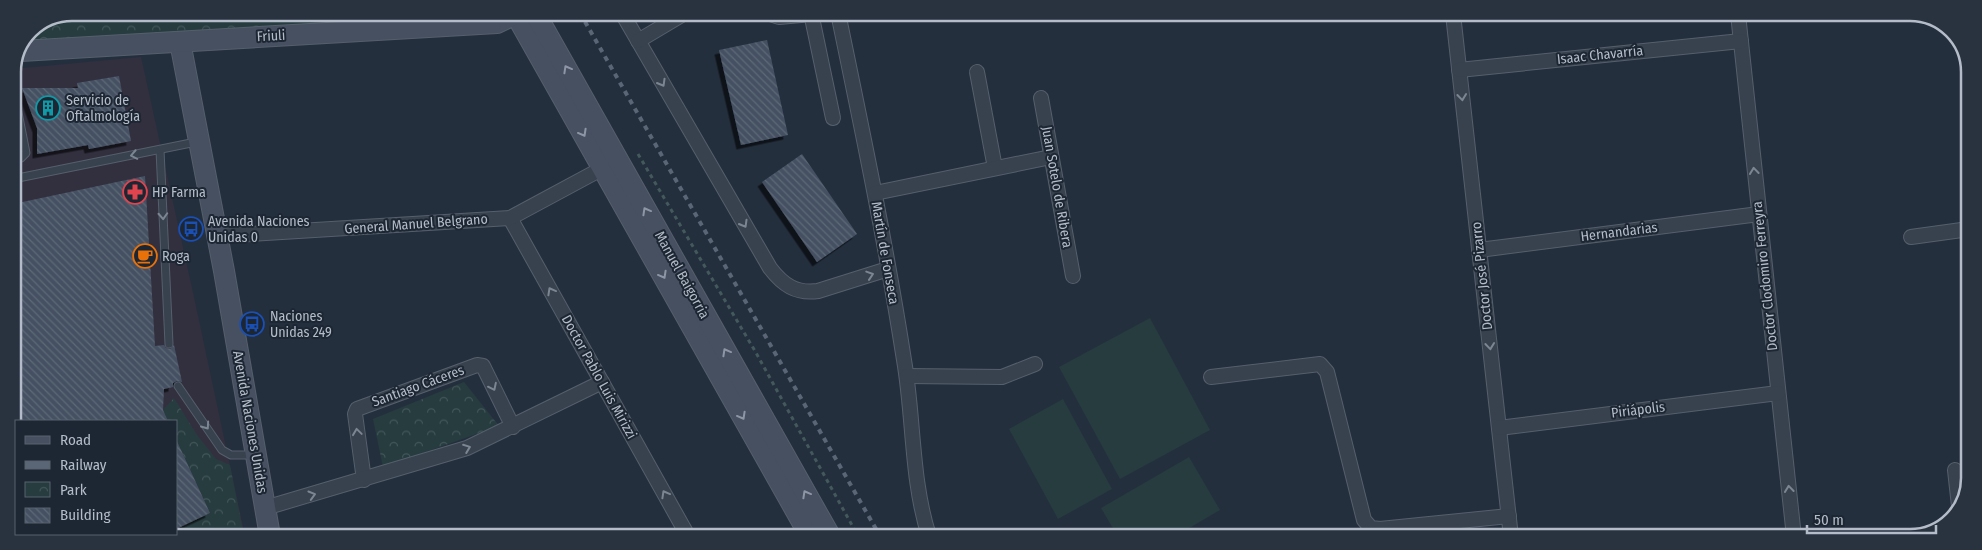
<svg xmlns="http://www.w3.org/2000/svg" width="1982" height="550" font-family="'Fira Sans Condensed',sans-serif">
<defs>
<pattern id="park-crowns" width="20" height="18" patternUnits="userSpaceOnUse" patternTransform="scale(1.25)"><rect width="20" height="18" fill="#263c3f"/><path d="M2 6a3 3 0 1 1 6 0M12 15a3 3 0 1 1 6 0" fill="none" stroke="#435659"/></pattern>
<pattern id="building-back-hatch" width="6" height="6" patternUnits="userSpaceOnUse" patternTransform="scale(1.25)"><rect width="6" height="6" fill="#455162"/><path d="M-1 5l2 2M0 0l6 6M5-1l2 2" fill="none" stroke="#5d6877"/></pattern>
<filter id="shadow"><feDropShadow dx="-4.5" dy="4.5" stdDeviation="0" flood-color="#0009"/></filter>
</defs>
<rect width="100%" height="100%" fill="#242f3e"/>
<!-- medical -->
<polygon fill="#32303f" points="141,57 195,302 245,536 57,536 54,534 176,534 176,421 16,421 16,491 13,482 13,69"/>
<!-- grass -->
<g fill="#263c3f">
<polygon points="1150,318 1210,430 1120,479 1059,367"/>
<polygon points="1063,399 1112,489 1058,519 1009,429"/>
<polygon points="1189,457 1220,510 1174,537 1118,537 1101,508"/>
</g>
<!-- park -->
<g fill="url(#park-crowns)">
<polygon points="72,13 515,13 21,51 30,30"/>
<polygon points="464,382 499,426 383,467 373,419"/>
<polygon points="174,398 197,435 216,459 230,465 244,536 163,536 176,534 176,529 210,513 176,439 176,421 168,421 163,410"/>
<polygon points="79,534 143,534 144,536 82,536"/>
</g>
<!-- building -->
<g fill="url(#building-back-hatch)" filter="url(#shadow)">
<polygon points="767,40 788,135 741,145 719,50"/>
<polygon points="119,76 131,141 89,149 88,145 37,154 37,128 22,88 78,88 77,83"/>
<polygon points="802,154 857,234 817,262 762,182"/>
<polygon points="145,176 155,346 164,345 166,348 170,349 174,345 182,382 177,381 173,383 173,387 164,389 163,410 168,421 13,421 13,204"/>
<polygon points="176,439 210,513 176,529"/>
</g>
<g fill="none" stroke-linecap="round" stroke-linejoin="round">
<!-- lane casing -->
<g stroke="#565f6c" stroke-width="9">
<g id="lane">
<polyline points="13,87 26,153 21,158 13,162"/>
<polyline points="160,150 169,344"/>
<polyline points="13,179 196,142"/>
<polyline points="178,386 222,450 231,455 255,455"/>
<polyline points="13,476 16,474"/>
</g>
</g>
<!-- street casing -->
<g stroke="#565f6c" stroke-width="16">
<g id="street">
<path d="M622,13L770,268C783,285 796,294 818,291L888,269"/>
<polyline points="767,13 779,17 812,14"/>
<polyline points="811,13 833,118"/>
<path d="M838,13C862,129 886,244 904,360C914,418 911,480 929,536"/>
<polyline points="1453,14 1511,537"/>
<polyline points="1738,14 1794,537"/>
<polyline points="638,41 685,13"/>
<polyline points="1459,70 1741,41"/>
<polyline points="977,72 995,168"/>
<polyline points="1041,98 1073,276"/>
<polyline points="875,193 1051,157"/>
<polyline points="510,218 688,536"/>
<polyline points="218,236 510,218 603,168"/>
<polyline points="1911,237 1969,229"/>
<polyline points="1479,250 1759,214"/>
<polyline points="907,376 1002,377 1035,364"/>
<polyline points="1211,377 1320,364 1327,372 1364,520 1371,528 1380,529 1509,516"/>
<polyline points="1499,428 1778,393"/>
<polyline points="1955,470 1959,506"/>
<polyline points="364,480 355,414 357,409 477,365 483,366 513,427"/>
<polyline points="265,508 467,448 602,382"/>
</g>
</g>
<!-- secondary casing -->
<g stroke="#565f6c" stroke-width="22">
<g id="secondary">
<polyline points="515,13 810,536"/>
<polyline points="535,13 830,536"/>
<polyline points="180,42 224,271 270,536"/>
<polyline points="21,51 497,23 516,14"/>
</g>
</g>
<!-- path -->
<polyline stroke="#44595c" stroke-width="3" stroke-dasharray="4 4" stroke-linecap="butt" points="638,154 755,351 858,536"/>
<!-- lane -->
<use href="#lane" stroke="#38414e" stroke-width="7"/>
<!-- street -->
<use href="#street" stroke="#38414e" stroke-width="14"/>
<!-- secondary -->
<use href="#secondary" stroke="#465061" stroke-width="20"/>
<!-- rail -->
<polyline stroke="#5a6575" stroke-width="4" stroke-dasharray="5 5" stroke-linecap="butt" points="580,13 880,536"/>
</g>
<!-- one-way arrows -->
<defs><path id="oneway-chevron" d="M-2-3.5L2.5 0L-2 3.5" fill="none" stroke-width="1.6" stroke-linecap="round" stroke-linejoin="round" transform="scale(1.25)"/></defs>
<g stroke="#8e96a5">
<use href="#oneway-chevron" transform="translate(567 69) rotate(-119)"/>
<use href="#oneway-chevron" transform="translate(583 133) rotate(61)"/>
<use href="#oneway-chevron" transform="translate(646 211) rotate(-119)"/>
<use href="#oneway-chevron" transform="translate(663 275) rotate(61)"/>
<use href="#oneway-chevron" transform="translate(726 352) rotate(-119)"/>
<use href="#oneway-chevron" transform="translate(742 416) rotate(61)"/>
<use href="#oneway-chevron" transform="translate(806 494) rotate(-119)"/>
</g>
<g stroke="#7c8592">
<use href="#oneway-chevron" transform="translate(662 83) rotate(60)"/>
<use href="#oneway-chevron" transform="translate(1462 97) rotate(84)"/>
<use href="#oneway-chevron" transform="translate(134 155) rotate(169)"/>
<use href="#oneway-chevron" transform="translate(1754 171) rotate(-96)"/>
<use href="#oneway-chevron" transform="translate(163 216) rotate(87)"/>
<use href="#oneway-chevron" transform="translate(744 224) rotate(60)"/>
<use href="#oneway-chevron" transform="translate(870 275) rotate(-18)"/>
<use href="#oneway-chevron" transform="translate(551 291) rotate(-119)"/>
<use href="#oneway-chevron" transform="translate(1490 346) rotate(84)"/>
<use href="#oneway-chevron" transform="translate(493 387) rotate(64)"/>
<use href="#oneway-chevron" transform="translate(206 426) rotate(55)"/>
<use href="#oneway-chevron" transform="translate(357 432) rotate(-98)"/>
<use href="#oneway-chevron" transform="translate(467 448) rotate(-21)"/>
<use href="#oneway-chevron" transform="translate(1789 489) rotate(-96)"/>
<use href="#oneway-chevron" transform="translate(665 494) rotate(-119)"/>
<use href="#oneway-chevron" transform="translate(312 495) rotate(-16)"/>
</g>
<!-- icons -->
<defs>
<g id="building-ring" transform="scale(1.25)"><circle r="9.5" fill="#1d2633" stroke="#0f9aa8" stroke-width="1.5"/><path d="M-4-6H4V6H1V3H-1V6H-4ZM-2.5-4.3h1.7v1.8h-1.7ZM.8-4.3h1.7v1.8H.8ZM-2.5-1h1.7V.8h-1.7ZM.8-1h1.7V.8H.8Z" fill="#0f9aa8"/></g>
<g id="pharmacy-ring" transform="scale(1.25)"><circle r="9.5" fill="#1d2633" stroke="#e0444e" stroke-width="1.5"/><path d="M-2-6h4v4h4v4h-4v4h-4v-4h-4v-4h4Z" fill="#e0444e"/></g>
<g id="bus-ring" transform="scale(1.25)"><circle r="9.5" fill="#1d2633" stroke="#1a4fb4" stroke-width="1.5"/><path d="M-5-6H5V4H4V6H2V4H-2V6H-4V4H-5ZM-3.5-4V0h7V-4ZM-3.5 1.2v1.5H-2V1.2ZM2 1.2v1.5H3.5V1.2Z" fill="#1a4fb4"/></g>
<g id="cafe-ring" transform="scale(1.25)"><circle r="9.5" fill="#1d2633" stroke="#e8710a" stroke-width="1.5"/><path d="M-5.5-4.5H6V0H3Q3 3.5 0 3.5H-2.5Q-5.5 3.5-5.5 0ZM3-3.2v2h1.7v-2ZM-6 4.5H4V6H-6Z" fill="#e8710a"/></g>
</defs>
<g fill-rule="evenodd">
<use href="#building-ring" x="48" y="108"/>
<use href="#pharmacy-ring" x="135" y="192"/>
<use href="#bus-ring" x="191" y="229"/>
<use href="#cafe-ring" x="145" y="256"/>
<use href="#bus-ring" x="252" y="324"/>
</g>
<g text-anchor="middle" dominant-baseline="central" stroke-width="4" stroke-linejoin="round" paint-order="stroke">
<!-- street labels -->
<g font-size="14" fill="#b4bcc9" stroke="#1d2633">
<text transform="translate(271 36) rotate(-3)">Friuli</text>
<text transform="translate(1600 55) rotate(-6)">Isaac Chavarría</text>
<text transform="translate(1057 187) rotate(80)">Juan Sotelo de Ribera</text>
<text transform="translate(416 224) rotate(-4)">General Manuel Belgrano</text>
<text transform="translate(1619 232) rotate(-7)">Hernandarias</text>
<text transform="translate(885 253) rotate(80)">Martín de Fonseca</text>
<text transform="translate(682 275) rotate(61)">Manuel Baigorria</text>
<text transform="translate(1482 276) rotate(-96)">Doctor José Pizarro</text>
<text transform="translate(1765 276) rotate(-96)">Doctor Clodomiro Ferreyra</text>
<text transform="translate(599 377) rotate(61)">Doctor Pablo Luis Mirizzi</text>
<text transform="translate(418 386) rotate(-20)">Santiago Cáceres</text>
<text transform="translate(1638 410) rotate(-7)">Piriápolis</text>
<text transform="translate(250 422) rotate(80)">Avenida Naciones Unidas</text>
</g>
<!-- poi labels -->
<g font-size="14" fill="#b4bcc9" stroke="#1d2633" text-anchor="start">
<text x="66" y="100">Servicio de<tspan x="66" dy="16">Oftalmología</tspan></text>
<text x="152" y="192">HP Farma</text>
<text x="208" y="221">Avenida Naciones<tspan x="208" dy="16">Unidas 0</tspan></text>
<text x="162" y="256">Roga</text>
<text x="270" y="316">Naciones<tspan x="270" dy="16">Unidas 249</tspan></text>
</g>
</g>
<!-- crop -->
<path d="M0 0H1982V550H0ZM72 21H1910A51 51 0 0 1 1961 72V478A51 51 0 0 1 1910 529H72A51 51 0 0 1 21 478V72A51 51 0 0 1 72 21Z" fill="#29323f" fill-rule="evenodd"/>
<path fill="none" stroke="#b4bcc9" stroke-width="2.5" d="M72 21H1910A51 51 0 0 1 1961 72V478A51 51 0 0 1 1910 529H72A51 51 0 0 1 21 478V72A51 51 0 0 1 72 21Z"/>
<!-- legend -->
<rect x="15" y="420" width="162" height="115" fill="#1d2633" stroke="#59626f"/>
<rect x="25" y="436" width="25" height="8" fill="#465061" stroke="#59626f"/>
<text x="60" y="445" font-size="15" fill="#b4bcc9">Road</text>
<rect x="25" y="461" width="25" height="8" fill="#5a6575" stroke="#59626f"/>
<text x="60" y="470" font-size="15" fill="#b4bcc9">Railway</text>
<rect x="25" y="482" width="25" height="15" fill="url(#park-crowns)" stroke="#59626f"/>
<text x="60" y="495" font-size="15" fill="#b4bcc9">Park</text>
<rect x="25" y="508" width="25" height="15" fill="url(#building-back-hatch)" stroke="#59626f"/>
<text x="60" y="520" font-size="15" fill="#b4bcc9">Building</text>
<!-- scale -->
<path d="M1807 525v8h129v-8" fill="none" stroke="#b4bcc9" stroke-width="2.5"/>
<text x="1814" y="525" font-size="15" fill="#b4bcc9" stroke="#1d2633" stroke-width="4" paint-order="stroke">50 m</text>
</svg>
